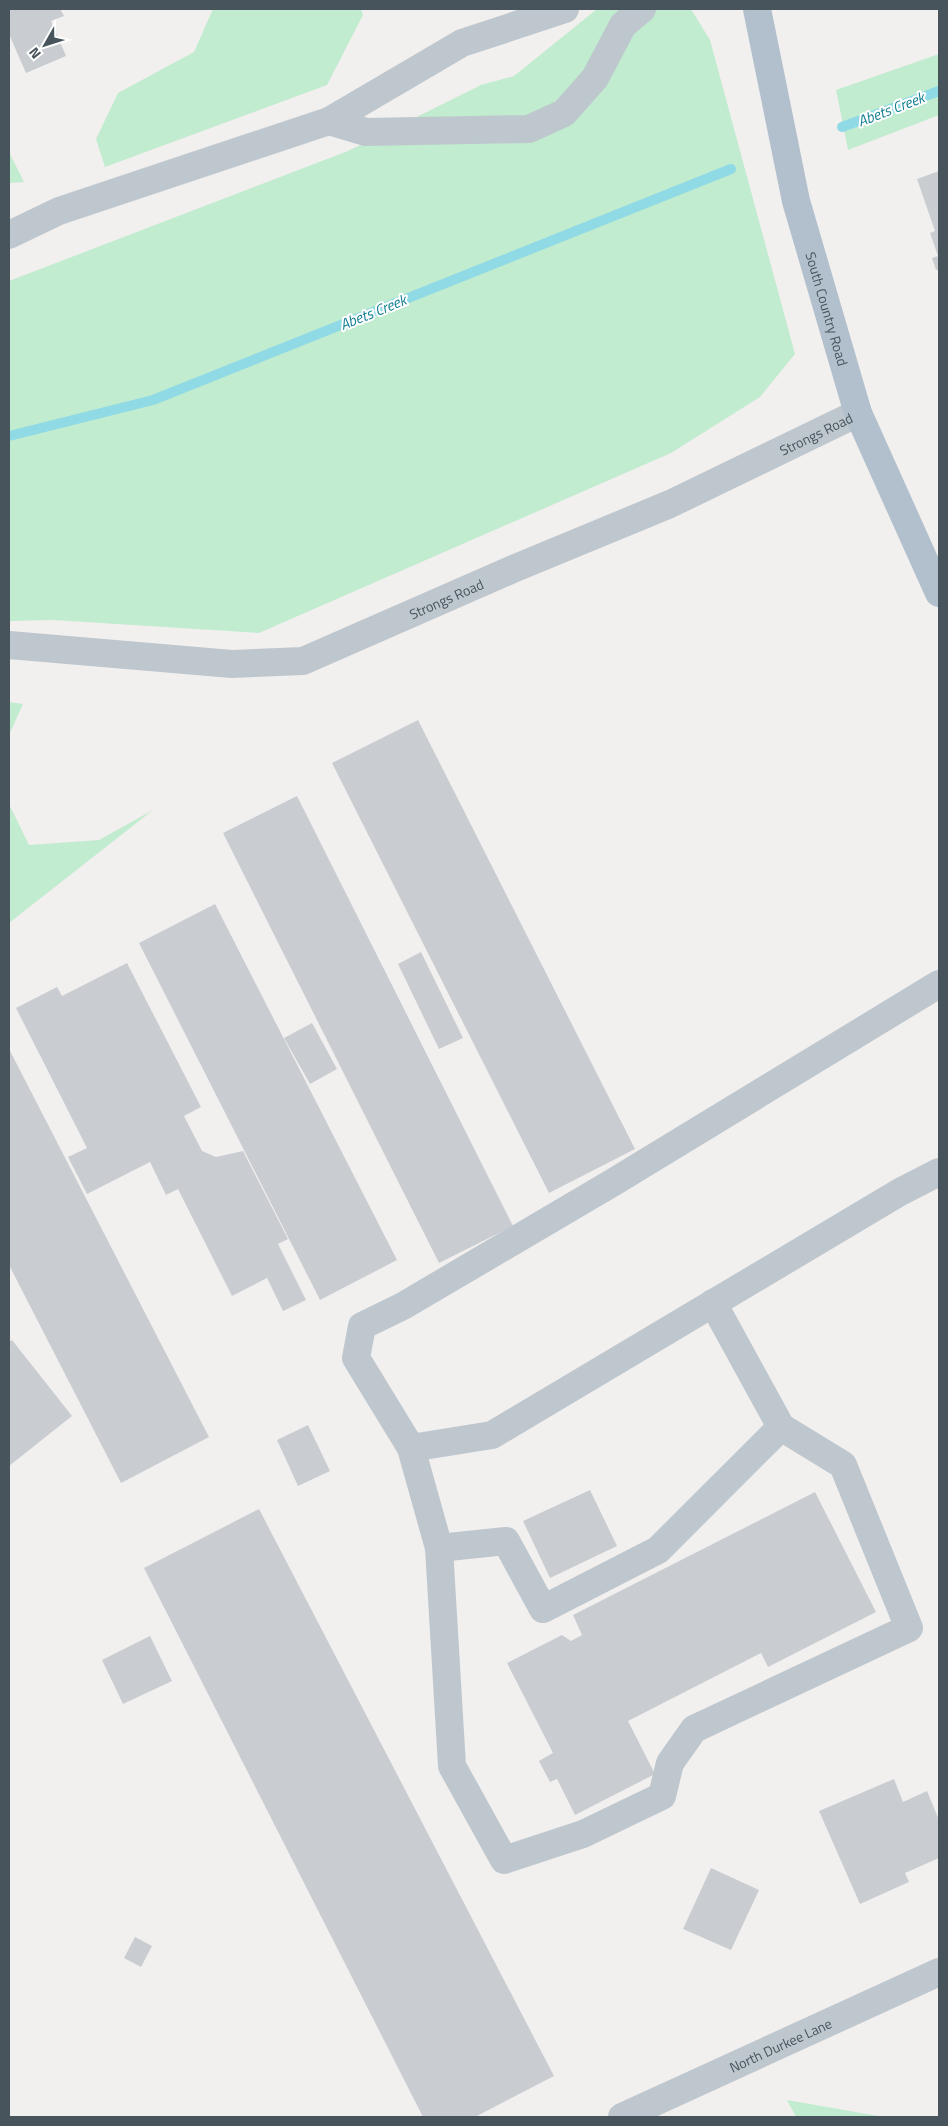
<svg xmlns="http://www.w3.org/2000/svg" width="948" height="2126" font-family="'Titillium Web',sans-serif">
<rect width="100%" height="100%" fill="#f2efef"/>
<!-- green -->
<g fill="#c1eccf">
<polygon points="213,9 361,9 363,15 327,85 105,167 96,139 118,93 194,52"/>
<polygon points="597,9 691,9 710,40 795,354 760,397 671,453 259,633 53,620 9,621 9,281 348,151 481,85 514,76"/>
<polygon points="939,54 939,115 848,150 836,90"/>
<polygon points="9,152 24,182 9,183"/>
<polygon points="9,702 23,704 9,735"/>
<polygon points="9,804 29,845 99,840 153,810 9,923"/>
<polygon points="787,2100 884,2117 796,2117"/>
</g>
<g fill="none" stroke-linecap="round" stroke-linejoin="round">
<!-- stream -->
<g stroke="#90dae6" stroke-width="10">
<polyline points="842,127 939,91"/>
<polyline points="9,436 153,400 731,169"/>
</g>
</g>
<!-- building -->
<g fill="#c9cdd1">
<polygon points="9,9 60,9 64,16 51,21 66,56 26,73 9,34"/>
<polygon points="939,171 939,269 936,270 932,258 938,256 930,233 935,231 917,179"/>
<polygon points="418,720 635,1149 549,1193 332,763"/>
<polygon points="297,796 513,1226 439,1263 223,833"/>
<polygon points="215,904 397,1260 320,1300 139,943"/>
<polygon points="421,952 463,1038 439,1049 398,964"/>
<polygon points="127,963 201,1107 184,1116 202,1151 216,1157 243,1151 288,1239 278,1244 306,1300 283,1311 267,1278 232,1296 178,1189 166,1195 150,1162 87,1194 68,1157 87,1148 16,1008 57,987 62,996"/>
<polygon points="312,1023 337,1069 310,1084 284,1038"/>
<polygon points="9,1049 209,1437 121,1483 9,1265"/>
<polygon points="12,1340 72,1416 9,1466 9,1342"/>
<polygon points="308,1425 330,1471 298,1486 277,1440"/>
<polygon points="590,1490 617,1546 550,1578 523,1521"/>
<polygon points="815,1492 876,1612 768,1667 761,1653 628,1721 655,1774 575,1815 557,1779 550,1782 539,1761 553,1753 507,1663 562,1635 571,1641 582,1635 573,1615"/>
<polygon points="259,1509 554,2076 475,2117 423,2117 144,1568"/>
<polygon points="150,1636 172,1681 123,1704 102,1660"/>
<polygon points="894,1779 903,1802 927,1791 939,1820 939,1858 905,1873 909,1882 860,1904 819,1811"/>
<polygon points="711,1868 759,1890 731,1950 683,1929"/>
<polygon points="135,1937 152,1946 141,1967 124,1958"/>
</g>
<g fill="none" stroke-linecap="round" stroke-linejoin="round">
<!-- minor -->
<g stroke="#bec7cd" stroke-width="28">
<polyline points="329,121 366,132 529,129 564,113 595,78 623,25 642,9"/>
<polyline points="9,235 59,211 329,121 462,43 565,9"/>
<path id="s1" d="M9,645L232,664L303,661L513,569L670,504L858,413"/>
<polyline points="939,984 612,1183 403,1306 362,1326 356,1358 411,1448 492,1435 900,1192 939,1172"/>
<polyline points="411,1448 439,1548 452,1766 504,1860 583,1834 662,1796 670,1763 694,1729 909,1628 843,1465 781,1427 713,1303"/>
<polyline points="439,1548 506,1541 543,1609 658,1550 781,1427"/>
<path id="s2" d="M622,2117L939,1972"/>
</g>
<!-- major -->
<path stroke="#b1c0cc" stroke-width="28" id="s3" d="M757,9L796,201L858,413L939,593"/>
</g>
<g text-anchor="middle" dominant-baseline="central" stroke-width="4" stroke-linejoin="round" paint-order="stroke">
<!-- street labels -->
<g font-size="14" fill="#48545b" stroke="#fff">
<text stroke="none"><textPath href="#s3" startOffset="308">South Country Road</textPath></text>
<text stroke="none"><textPath href="#s1" startOffset="856">Strongs Road</textPath></text>
<text stroke="none"><textPath href="#s1" startOffset="451">Strongs Road</textPath></text>
<text stroke="none"><textPath href="#s2" startOffset="174">North Durkee Lane</textPath></text>
</g>
<!-- water labels -->
<g font-size="15" font-style="italic" fill="#158093" stroke="#fff">
<text transform="translate(891 109) rotate(-21)">Abets Creek</text>
<text transform="translate(373 312) rotate(-22)">Abets Creek</text>
</g>
</g>
<!-- border -->
<rect width="948" height="2126" fill="none" stroke="#48545b" stroke-width="20"/>
<!-- north arrow -->
<g transform="translate(45 45) rotate(231)" stroke="#ffffff" stroke-width="4" paint-order="stroke">
<path d="M0-4L9 19L0 12L-9 19Z" fill="#48545b"/>
<text y="-8" font-size="14" font-weight="bold" text-anchor="middle" fill="#48545b">N</text>
</g>
</svg>
